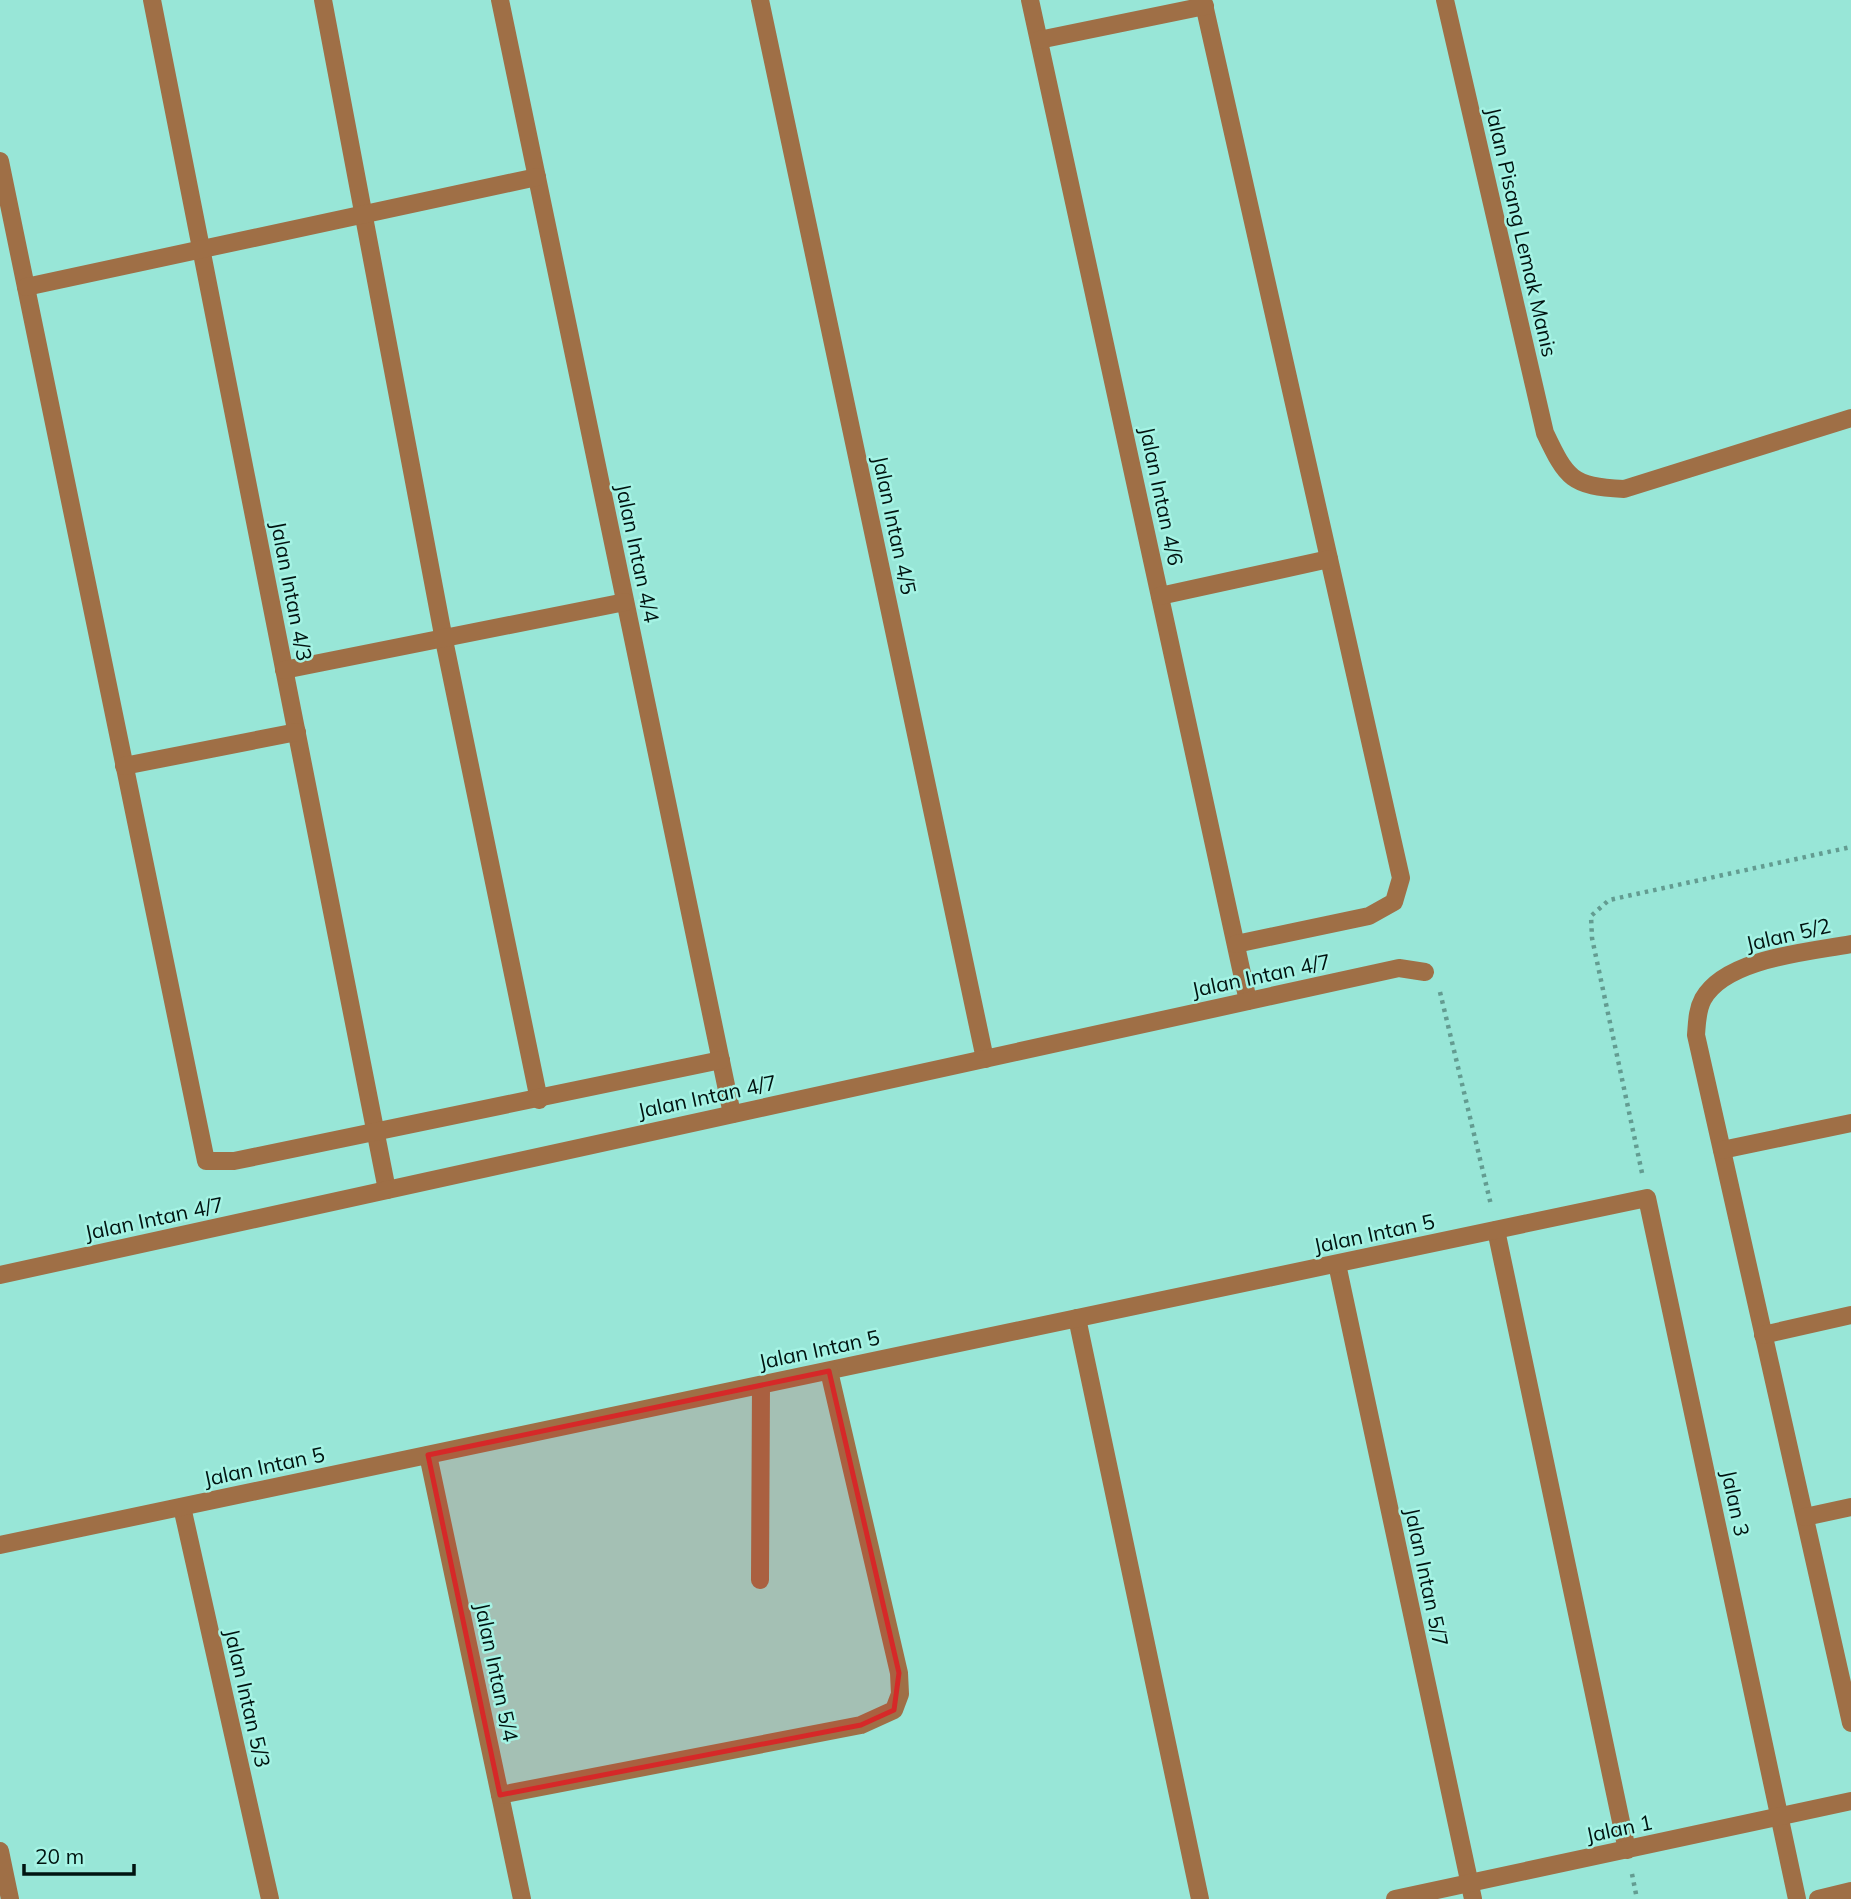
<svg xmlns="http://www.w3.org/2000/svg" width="1851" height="1899" font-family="Mulish,sans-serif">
<rect width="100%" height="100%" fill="#98e6d7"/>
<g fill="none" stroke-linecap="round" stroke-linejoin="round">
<!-- path -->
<g stroke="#639c91" stroke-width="4.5" stroke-dasharray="3.5 5" stroke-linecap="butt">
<polyline points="1440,992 1491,1205"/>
<polyline points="1642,1173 1592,938 1591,916 1609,900 1851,847"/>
<polyline points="1632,1874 1637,1899"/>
</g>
<!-- minor -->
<g stroke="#9f6f46" stroke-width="18">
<polyline points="152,0 387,1190"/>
<polyline points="323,0 444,640 539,1100"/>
<polyline points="500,0 732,1114"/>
<polyline points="760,0 985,1059"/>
<polyline points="1030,0 1248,1001"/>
<polyline points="1203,0 1401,878 1394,902 1369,916 1236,944"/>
<path d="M1445,0L1545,433C1567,479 1571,486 1624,489L1851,418"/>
<polyline points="1039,40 1205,6"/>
<polyline points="0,161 206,1161 234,1161 721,1060"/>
<polyline points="26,287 537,177"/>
<polyline points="1160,596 1329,559"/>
<polyline points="284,670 625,602"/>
<polyline points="124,766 297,732"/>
<path d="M1851,944C1809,952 1726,958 1703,999C1697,1010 1697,1023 1696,1035L1851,1723"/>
<polyline points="1722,1150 1851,1123"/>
<polyline points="1496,1230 1627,1850"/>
<polyline points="1337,1264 1473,1899"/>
<polyline points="0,1275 1399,968 1425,972"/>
<polyline points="1077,1318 1200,1899"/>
<polyline points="1763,1335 1851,1315"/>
<polyline points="428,1455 522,1899"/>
<polyline points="182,1507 270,1899"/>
<polyline points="1805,1517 1851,1507"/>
<polyline points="0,1545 1647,1198 1797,1899"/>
<polyline points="760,1580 761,1385"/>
<polyline points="500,1795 861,1725 894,1710 900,1694 899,1673 829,1371"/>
<polyline points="0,1851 10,1899"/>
<polyline points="1395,1899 1851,1801"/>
<polyline points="1818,1899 1851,1891"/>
</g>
</g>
<!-- marked area -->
<path fill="#d62828" fill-opacity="0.2" stroke="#d62828" stroke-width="5" stroke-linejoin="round" d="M829,1371L899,1673L894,1710L861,1725L500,1795L428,1455Z"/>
<g text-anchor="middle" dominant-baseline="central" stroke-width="5" stroke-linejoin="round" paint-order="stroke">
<!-- street labels -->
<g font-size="21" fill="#001310" stroke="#a5f3e4">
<text transform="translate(1522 232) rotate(77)">Jalan Pisang Lemak Manis</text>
<text transform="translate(1162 496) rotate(78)">Jalan Intan 4/6</text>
<text transform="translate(895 525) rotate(78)">Jalan Intan 4/5</text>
<text transform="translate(638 553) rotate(78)">Jalan Intan 4/4</text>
<text transform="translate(292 591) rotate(79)">Jalan Intan 4/3</text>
<text transform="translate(1788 934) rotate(-13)">Jalan 5/2</text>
<text transform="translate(1261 975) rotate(-12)">Jalan Intan 4/7</text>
<text transform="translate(707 1096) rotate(-12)">Jalan Intan 4/7</text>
<text transform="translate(154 1218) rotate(-12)">Jalan Intan 4/7</text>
<text transform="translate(1374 1233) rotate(-12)">Jalan Intan 5</text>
<text transform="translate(819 1349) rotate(-12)">Jalan Intan 5</text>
<text transform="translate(264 1466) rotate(-12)">Jalan Intan 5</text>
<text transform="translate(1736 1503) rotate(78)">Jalan 3</text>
<text transform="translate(1427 1577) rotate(78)">Jalan Intan 5/7</text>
<text transform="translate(497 1672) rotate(78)">Jalan Intan 5/4</text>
<text transform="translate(248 1698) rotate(77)">Jalan Intan 5/3</text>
<text transform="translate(1619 1828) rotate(-12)">Jalan 1</text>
</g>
</g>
<!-- scale -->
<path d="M24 1864v10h110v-10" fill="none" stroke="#001310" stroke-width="3.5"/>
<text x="35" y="1864" font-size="21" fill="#001310" stroke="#a5f3e4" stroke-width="5" paint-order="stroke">20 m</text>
</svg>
